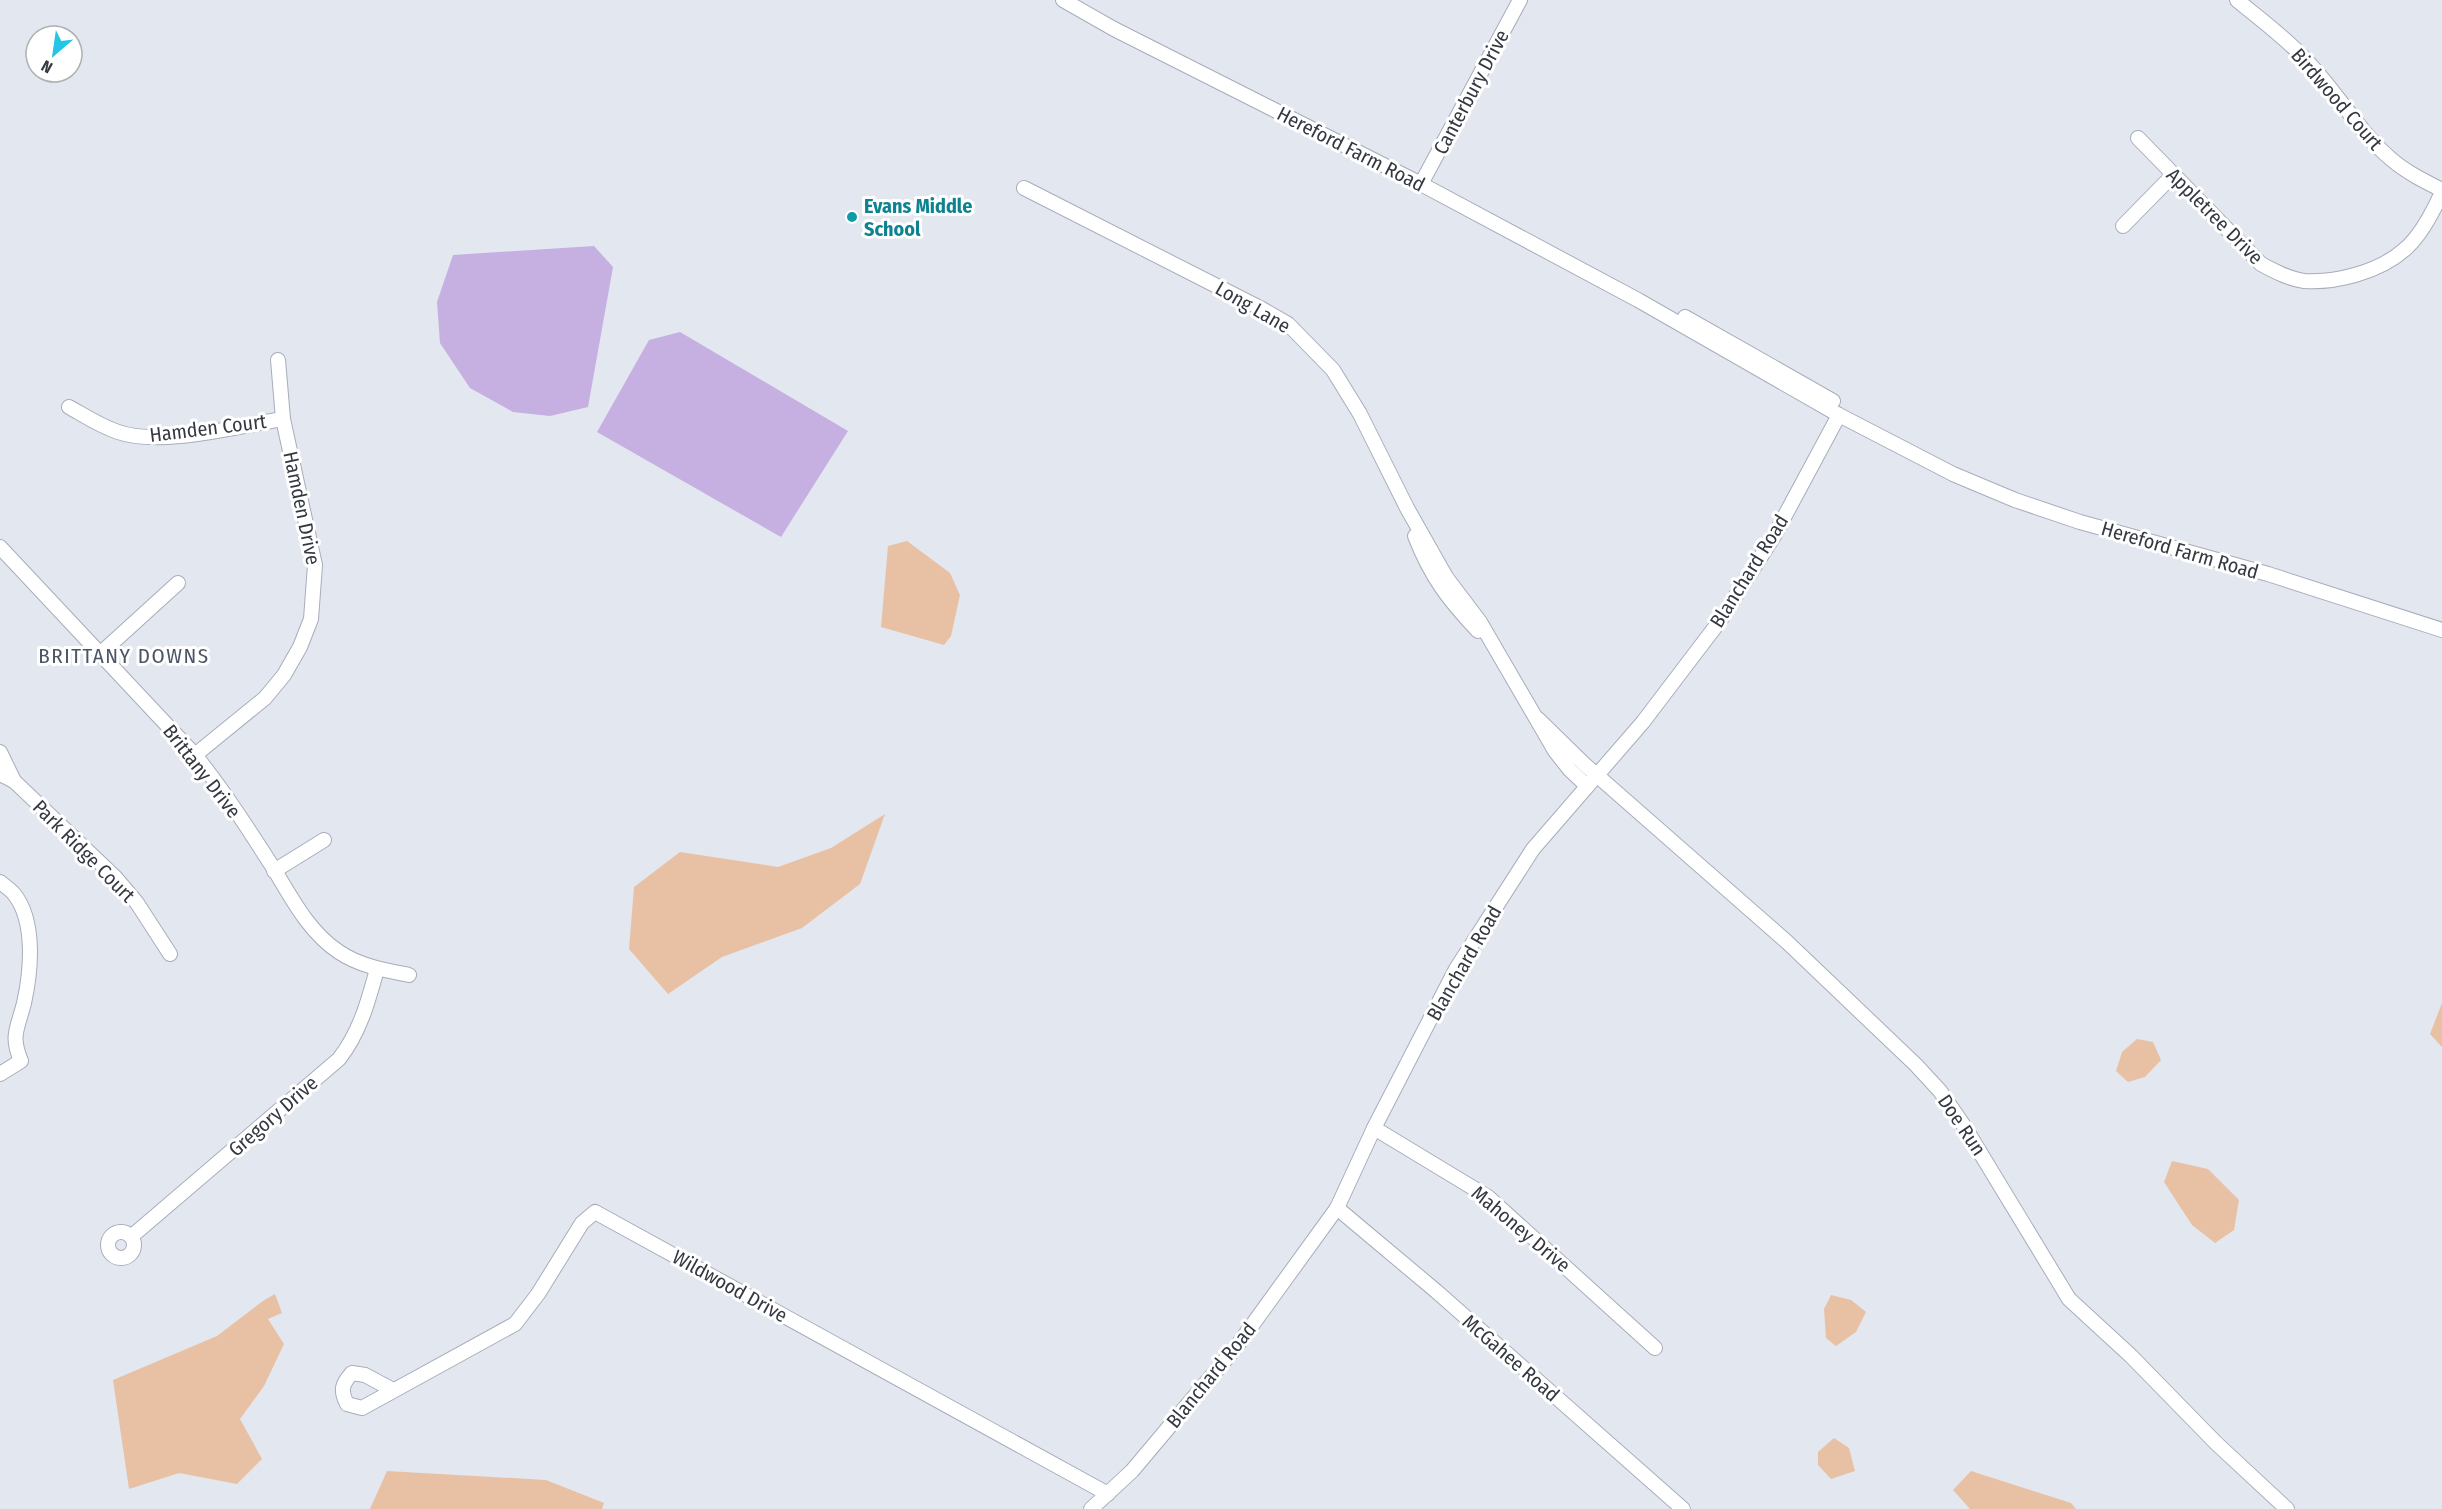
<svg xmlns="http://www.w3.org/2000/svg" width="2442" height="1509" font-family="'Fira Sans Condensed',sans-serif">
<rect width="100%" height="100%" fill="#e3e7f0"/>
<!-- green -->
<g fill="#c6afe1">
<polygon points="594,246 613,267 588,407 550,416 513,412 470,388 440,343 437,302 453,255"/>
<polygon points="680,332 848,431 781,537 597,432 649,340"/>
</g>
<!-- water -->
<g fill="#e8c1a4">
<polygon points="907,541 950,573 960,595 951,636 944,645 881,627 888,546"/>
<polygon points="885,814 860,884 802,928 722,957 668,994 629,949 634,887 680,852 778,867 831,848"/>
<polygon points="2442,1003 2442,1047 2430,1034"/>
<polygon points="2137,1039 2153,1042 2161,1060 2145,1077 2128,1082 2116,1071 2122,1052"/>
<polygon points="2172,1161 2208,1169 2239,1200 2234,1230 2215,1243 2192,1225 2164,1182"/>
<polygon points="275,1294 282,1313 268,1319 284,1344 264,1386 240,1419 262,1459 237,1484 179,1473 129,1489 113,1380 217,1336 263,1301"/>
<polygon points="1831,1295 1851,1300 1866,1312 1856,1332 1836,1346 1826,1338 1824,1309"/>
<polygon points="1834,1438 1849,1448 1855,1471 1831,1479 1818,1465 1818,1452"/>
<polygon points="387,1471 546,1480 604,1503 602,1509 370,1509"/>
<polygon points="1971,1471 2071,1503 2076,1509 1970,1509 1953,1490"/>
</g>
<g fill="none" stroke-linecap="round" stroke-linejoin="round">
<!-- minor casing -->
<g stroke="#a7adba" stroke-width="16">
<g id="minor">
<polyline points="1063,0 1114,29 1421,184 1638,300 1839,415 1953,474 2015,500 2080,522 2268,574 2442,630"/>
<path d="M2237,0C2261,20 2286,38 2307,61C2337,92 2358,131 2391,159C2406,172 2424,181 2442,190"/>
<path d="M2138,138L2261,264C2274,271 2289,279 2304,281C2336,283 2379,272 2404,250C2421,236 2433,212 2442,192"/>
<polyline points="1421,184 1520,0"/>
<polyline points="1024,188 1262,309 1288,324 1333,370 1360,414 1407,508 1446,577 1480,622 1555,751 1570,770 1587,786"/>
<polyline points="2123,226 2173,175"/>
<polyline points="1685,317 1833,401"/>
<path d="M69,407C85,416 100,426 118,432C162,447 237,426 283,419"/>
<path d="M1415,536C1431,577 1448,599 1478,631"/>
<path d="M0,547L195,755C224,791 249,830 274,869C292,899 309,932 339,952C360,966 384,970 409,975"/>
<polyline points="100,654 178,583"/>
<polyline points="1538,719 1584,764 1787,942 1916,1065 1940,1091 1964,1126 2069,1299 2131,1356 2216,1443 2287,1509"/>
<polyline points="0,752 14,781"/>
<polyline points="195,755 265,698 284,675 300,647 311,619 315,565 283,419 278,360"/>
<polyline points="0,774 14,781 115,877 137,903 170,954"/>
<polyline points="274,871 324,840"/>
<path d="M0,882C5,886 11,890 14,894C36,921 31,972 24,1003C18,1028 10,1035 21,1061L0,1074"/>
<polyline points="1374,1128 1488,1197 1655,1348"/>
<polyline points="1337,1208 1436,1291 1683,1509"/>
<circle cx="121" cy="1245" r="13"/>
<path d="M132,1236L339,1059C360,1032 368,1002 377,969"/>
<path d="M393,1390L365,1375L352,1373C342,1384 340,1390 347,1404L362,1408L515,1324L538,1294L582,1223L595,1212L1108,1494"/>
<polyline points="1091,1509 1132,1471 1237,1346 1337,1208 1374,1128 1456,969 1533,849 1643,722 1719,622 1774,536 1839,415"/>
</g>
</g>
<!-- minor -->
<use href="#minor" stroke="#fff" stroke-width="14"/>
</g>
<!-- markers -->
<circle fill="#0f9aa8" stroke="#fff" stroke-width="2" cx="852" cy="217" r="6"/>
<g text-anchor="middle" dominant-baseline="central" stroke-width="6" stroke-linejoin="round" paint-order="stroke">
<!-- street labels -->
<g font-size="20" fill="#343941" stroke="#fff">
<text transform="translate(1471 92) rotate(-62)">Canterbury Drive</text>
<text transform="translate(2337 99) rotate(49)">Birdwood Court</text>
<text transform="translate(1351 149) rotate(27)">Hereford Farm Road</text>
<text transform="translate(2215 216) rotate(45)">Appletree Drive</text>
<text transform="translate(1253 307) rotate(30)">Long Lane</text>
<text transform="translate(208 428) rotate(-7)">Hamden Court</text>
<text transform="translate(302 508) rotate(78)">Hamden Drive</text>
<text transform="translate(2180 550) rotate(16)">Hereford Farm Road</text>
<text transform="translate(1749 571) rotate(-58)">Blanchard Road</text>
<text transform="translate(202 771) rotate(52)">Brittany Drive</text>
<text transform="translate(84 851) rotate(45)">Park Ridge Court</text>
<text transform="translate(1464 963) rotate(-60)">Blanchard Road</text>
<text transform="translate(273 1116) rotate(-41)">Gregory Drive</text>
<text transform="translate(1962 1125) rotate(56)">Doe Run</text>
<text transform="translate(1521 1229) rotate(40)">Mahoney Drive</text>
<text transform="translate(730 1286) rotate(29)">Wildwood Drive</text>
<text transform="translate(1511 1358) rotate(41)">McGahee Road</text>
<text transform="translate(1211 1375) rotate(-51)">Blanchard Road</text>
</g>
<!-- culture labels -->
<g font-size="20" font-weight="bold" fill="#0d838f" stroke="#fff" text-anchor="start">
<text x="864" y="206">Evans Middle<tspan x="864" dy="23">School</tspan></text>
</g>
<!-- neighbourhood labels -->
<g font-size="21" letter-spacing="1.5" fill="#4c5563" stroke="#fff">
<text x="124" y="656">BRITTANY DOWNS</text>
</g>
</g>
<!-- north arrow -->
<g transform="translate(54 54) rotate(209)"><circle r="28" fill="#ffffff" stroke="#aeb0b3" stroke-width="1.5"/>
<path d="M0-4.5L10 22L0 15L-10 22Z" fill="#24c6e6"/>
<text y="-9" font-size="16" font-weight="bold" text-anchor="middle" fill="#343941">N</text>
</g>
</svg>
